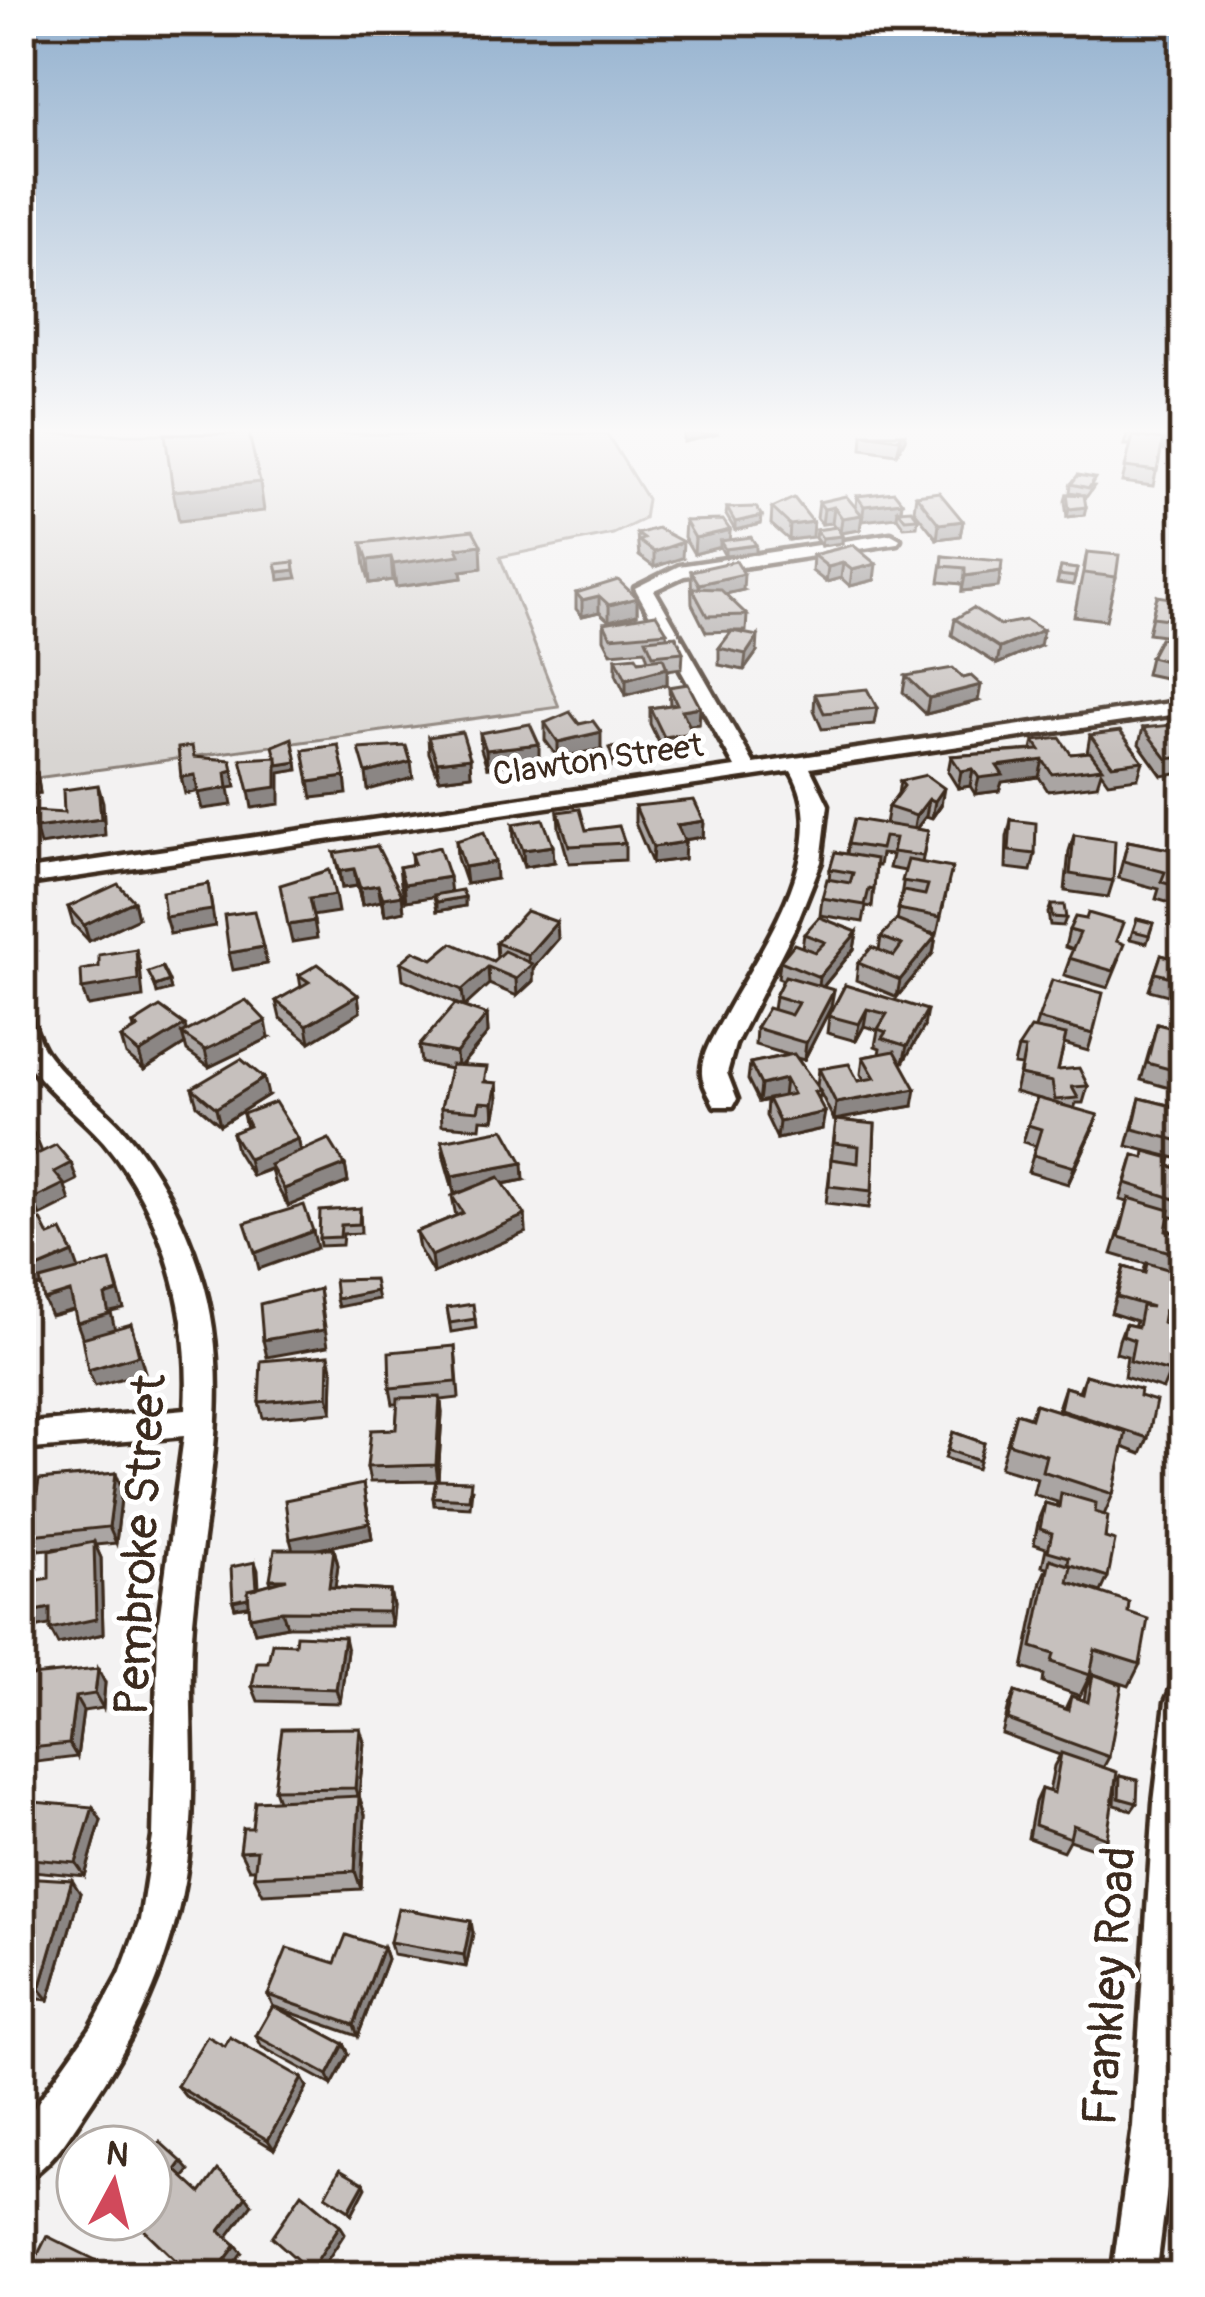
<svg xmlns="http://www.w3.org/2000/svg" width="1205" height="2297" font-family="Pangolin,sans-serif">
<rect width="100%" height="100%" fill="#f3f2f2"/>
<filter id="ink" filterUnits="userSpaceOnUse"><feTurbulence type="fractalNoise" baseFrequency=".00833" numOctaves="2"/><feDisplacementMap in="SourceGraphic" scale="24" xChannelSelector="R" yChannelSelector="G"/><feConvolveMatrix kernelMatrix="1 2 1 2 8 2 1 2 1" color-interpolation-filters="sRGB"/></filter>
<g filter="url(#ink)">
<!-- green -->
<polygon fill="#d8d5d2" stroke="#8a8078" stroke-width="3" points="21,434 607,434 647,499 644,519 613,534 500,557 559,707 21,780"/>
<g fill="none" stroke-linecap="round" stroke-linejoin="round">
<!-- minor casing -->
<g stroke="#3b2a1e" stroke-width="9">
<g id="minor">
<path d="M891,534L900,539L897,543L684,576L654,590L754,764L1184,701V713L810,768L828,805L821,862L795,927L735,1045L727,1073L737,1099L733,1106H715C710,1096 701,1082 702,1071C702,1051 718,1029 727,1011C763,945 835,846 791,771L21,885V871L735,767L635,588L679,566Z"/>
<path d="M21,1016L30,1018C36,1029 38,1041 45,1051C66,1081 98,1101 122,1128C157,1167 184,1221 200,1271C237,1386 203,1506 193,1622C188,1680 193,1738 192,1795C191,1909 155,2007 92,2101C73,2128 52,2169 21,2181V2126L92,2026L120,1974L140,1920L153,1837L158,1629L184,1436L21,1450V1424L186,1409C192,1316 165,1214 104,1142C79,1114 49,1093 27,1063L21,1053Z"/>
<polygon points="1184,1685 1184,1953 1175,2126 1156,2276 1112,2276 1133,2126 1154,1803 1166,1702 1171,1690"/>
</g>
</g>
<!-- minor -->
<use href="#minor" fill="#fff" fill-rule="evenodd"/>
</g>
<!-- wall -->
<g fill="#aaa5a3" stroke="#3b2a1e" stroke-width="3">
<polygon points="863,434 905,439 897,454 862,449"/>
<polygon points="1127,434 1168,434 1164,450 1161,450 1153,486 1122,482 1131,445 1124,445"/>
<polygon points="1071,484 1094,486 1087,496 1084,495 1084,515 1067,517 1065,501 1067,494 1081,494 1070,492"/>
<polygon points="916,495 963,521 960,536 937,539 914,510"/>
<polygon points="857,496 902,502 901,510 918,518 917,526 904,527 897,517 861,520 860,530 841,533 842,543 821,546 815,538 816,530 836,528 832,523 822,524 817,518 819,502 856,507"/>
<polygon points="727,508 762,516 761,524 735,530 726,515"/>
<polygon points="772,508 812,537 789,540 771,524"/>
<polygon points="685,521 730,530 729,540 756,553 725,556 720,547 694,554 684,537"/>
<polygon points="637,534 682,558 654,567 639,556"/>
<polygon points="362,543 482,568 461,571 462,578 396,587 393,580 370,583 365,566"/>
<polygon points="853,545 874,580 850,586 841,578 826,582 812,571 813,555"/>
<polygon points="1087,552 1116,577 1106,620 1074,616"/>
<polygon points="943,556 1001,571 998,587 962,591 962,584 939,582"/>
<polygon points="1061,567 1077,569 1073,585 1057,583"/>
<polygon points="691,571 743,590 725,594 747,615 746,631 734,631 757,652 744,670 719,665 719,648 732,631 706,632 692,604"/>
<polygon points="576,593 637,598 637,614 609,621 599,612 582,616 576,609"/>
<polygon points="1157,596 1184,614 1178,637 1148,633"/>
<polygon points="955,619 1040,646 997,664 952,635"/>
<polygon points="604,623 667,632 667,637 683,652 682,668 667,670 667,684 626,695 616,674 616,658 639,661 648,660 645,650 611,653 604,639"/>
<polygon points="1183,643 1179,659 1169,679 1146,674 1150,657"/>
<polygon points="906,676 978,701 926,714 903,692"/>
<polygon points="669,687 700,707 699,724 689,725 692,750 664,753 650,724 650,708 670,705"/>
<polygon points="815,694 877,708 874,724 822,729 814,710"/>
<polygon points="545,723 579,724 601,749 558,758 545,740"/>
<polygon points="1143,728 1184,742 1184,773 1162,776 1139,744"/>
<polygon points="480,733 539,761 487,767 481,749"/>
<polygon points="1090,735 1143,761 1138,778 1108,782 1101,772 1097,785 1048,791 1039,777 1002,782 999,791 975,794 970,786 958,788 948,772 951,756 1032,750 1034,741 1071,754 1087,753"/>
<polygon points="428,737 471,775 439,779 429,753"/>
<polygon points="37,773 40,793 26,794 30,806 30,826 21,827 21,775"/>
<polygon points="900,781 941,805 932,818 926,816 916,829 928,831 922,863 948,885 937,934 926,932 936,936 933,953 897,997 856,980 858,963 879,950 881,937 897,921 905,871 889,868 892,855 881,854 879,866 876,866 872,907 866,906 863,922 820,915 822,898 829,880 830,869 847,854 848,844 885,824 888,807 898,794"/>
<polygon points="635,806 704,821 703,837 684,840 684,859 652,863 635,823"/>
<polygon points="558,812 586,830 625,843 625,860 569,863 559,828"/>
<polygon points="1011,820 1035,854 1031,871 1006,868 1007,837"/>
<polygon points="513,824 554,862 524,867 514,841"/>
<polygon points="1074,835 1113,881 1108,897 1065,891 1069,851"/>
<polygon points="456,841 496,879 466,884 457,858"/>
<polygon points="1128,841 1184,852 1184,896 1180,906 1156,899 1159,889 1118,878"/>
<polygon points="334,853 402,895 404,911 385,915 381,901 362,905 357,886 342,888"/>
<polygon points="411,854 451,892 465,897 465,906 437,911 434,896 406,901 401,884 399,867 412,865"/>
<polygon points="134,901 138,918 89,941 73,924 68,907"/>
<polygon points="1051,905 1066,918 1063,926 1050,925 1048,913"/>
<polygon points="1137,919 1153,923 1147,943 1130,939"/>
<polygon points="1069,930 1117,942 1119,961 1108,988 1064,975 1073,950 1065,947"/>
<polygon points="857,932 854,949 823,987 831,1007 804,1060 797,1058 817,1086 819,1069 858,1081 864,1080 861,1074 863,1057 879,1054 880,1048 875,1046 878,1030 864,1026 856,1041 827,1033 829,1016 845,985 924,1027 902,1063 913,1106 834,1120 820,1092 819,1100 822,1129 777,1139 766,1116 767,1100 759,1102 748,1080 750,1063 789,1055 755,1045 756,1028 773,1010 775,996 783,980 778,978 780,961 802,947 804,934"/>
<polygon points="558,939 533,968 533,981 517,996 489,984 464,1007 487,1015 488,1033 461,1066 488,1082 497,1083 498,1100 494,1120 481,1119 480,1128 442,1125 441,1108 450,1069 421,1063 419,1046 464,1007 403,979 401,962 493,961 497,958 496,943"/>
<polygon points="1161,955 1184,961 1184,992 1181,991 1179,998 1149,990"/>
<polygon points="299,975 358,995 360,1012 310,1042 280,1018 276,1001 301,987"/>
<polygon points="1038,1019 1093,1034 1088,1051 1064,1044 1058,1070 1088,1086 1083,1103 1076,1103 1074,1109 1092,1132 1068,1184 1028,1172 1036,1146 1023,1142 1028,1125 1047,1101 1015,1092 1021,1066 1014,1065 1018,1048 1035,1028"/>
<polygon points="133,1024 186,1032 269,1038 209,1067 187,1051 185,1044 144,1070 126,1055 121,1038 134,1030"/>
<polygon points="1157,1024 1184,1031 1184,1092 1141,1080"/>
<polygon points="192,1088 268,1095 220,1125 197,1105"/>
<polygon points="1140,1098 1184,1109 1184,1160 1127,1146"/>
<polygon points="243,1114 298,1139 301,1152 345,1165 348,1182 288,1206 274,1182 271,1169 252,1176 236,1150 232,1133 246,1128"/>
<polygon points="836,1120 875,1124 872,1191 869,1208 826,1203"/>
<polygon points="442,1141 524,1180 503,1184 525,1215 526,1232 433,1273 419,1249 416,1232 456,1216 452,1196 463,1191 454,1193 444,1158"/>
<polygon points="1134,1155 1184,1170 1184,1221 1169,1216 1166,1230 1177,1254 1170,1270 1181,1316 1176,1327 1170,1372 1163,1389 1124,1377 1127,1356 1116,1353 1119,1340 1125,1324 1134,1326 1136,1321 1111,1313 1124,1267 1143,1273 1146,1264 1112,1254 1128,1202 1120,1200"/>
<polygon points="360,1208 361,1233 343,1234 342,1245 320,1246 319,1238"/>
<polygon points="447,1308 475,1319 476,1328 451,1332"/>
<polygon points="455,1346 459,1398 441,1400 442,1413 438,1480 472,1489 470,1507 434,1505 433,1497 436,1481 370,1482 367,1467 396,1429 398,1404 393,1404 390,1388"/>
<polygon points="333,1372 332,1412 263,1418 259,1402"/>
<polygon points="1085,1375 1139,1396 1148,1438 1141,1454 1123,1447 1113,1494 1104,1515 1108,1577 1101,1592 1068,1582 1128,1612 1140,1664 1129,1686 1091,1673 1080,1696 1043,1683 1044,1675 1023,1668 1041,1581 1047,1567 1042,1566 1046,1548 1034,1544 1039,1518 1045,1503 1056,1506 1057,1502 1033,1494 1037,1478 1000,1467 1016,1413 1030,1417 1035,1404 1057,1411 1065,1387 1079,1391"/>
<polygon points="953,1432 984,1443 977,1469 945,1458"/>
<polygon points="116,1473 122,1489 116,1543 95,1545 101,1558 103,1634 58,1644 50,1624 21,1631 21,1584 49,1578 70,1547 39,1550 31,1535"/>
<polygon points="363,1484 372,1538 318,1549 334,1549 338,1565 335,1587 390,1591 393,1606 391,1626 287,1626 255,1632 250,1617 249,1606 235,1608 233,1601 255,1562 259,1587 271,1584 270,1579 292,1549"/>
<polygon points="347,1651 340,1703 258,1701 252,1686"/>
<polygon points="1093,1674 1109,1757 1103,1768 1107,1838 1099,1850 1069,1840 1063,1851 1028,1838 1035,1802 1041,1789 1049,1792 1054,1766 1060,1755 1002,1734 1009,1706 1015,1692 1065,1709 1071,1696 1084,1700 1086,1688"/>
<polygon points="21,1677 105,1683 103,1708 83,1711 77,1757 29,1763 21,1750"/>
<polygon points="364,1742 359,1796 365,1815 361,1889 263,1894 254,1876 255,1869 249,1869 240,1851 252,1828 278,1800 274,1789"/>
<polygon points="1120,1776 1137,1803 1132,1810 1115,1805 1116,1782"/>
<polygon points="21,1801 101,1820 85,1876 21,1870"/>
<polygon points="21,1877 80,1893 49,2000 21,1997"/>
<polygon points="473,1933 466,1967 393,1954 390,1942"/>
<polygon points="383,1947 387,1959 358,2036 275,2007 344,2044 349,2054 332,2085 262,2047 256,2036 273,2006 268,1995 335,1963"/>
<polygon points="225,2046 307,2087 274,2149 185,2096 177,2086"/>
</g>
<!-- shaded-wall -->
<g fill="#8b8684" stroke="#3b2a1e" stroke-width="3">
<polygon points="684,434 719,434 684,442"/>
<polygon points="902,434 905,434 905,439 897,454"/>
<polygon points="260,482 264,511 179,521 173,491"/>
<polygon points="902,502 900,512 898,510 897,517 862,521 864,506"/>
<polygon points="834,507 832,523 822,524 824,509"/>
<polygon points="1086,507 1084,515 1067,517 1069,509"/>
<polygon points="862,515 860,530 840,533 842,518"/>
<polygon points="762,516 761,524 735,530 735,522"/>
<polygon points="963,521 960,536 937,539 939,524"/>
<polygon points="813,522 812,537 789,540 790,525"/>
<polygon points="730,530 729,545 720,541 720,547 694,554 695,538"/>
<polygon points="842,536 842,543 821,546 822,538"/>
<polygon points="683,542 682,558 654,567 654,552"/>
<polygon points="481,545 482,568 461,571 462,578 396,587 393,564 457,548"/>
<polygon points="756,545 756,553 725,556 725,549"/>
<polygon points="391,557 393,580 370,583 368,560"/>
<polygon points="843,563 841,578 826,582 828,567"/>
<polygon points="876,564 874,580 850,586 852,570"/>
<polygon points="295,570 297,578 279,580 278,572"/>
<polygon points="1001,571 998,587 962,591 965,576"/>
<polygon points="744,574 743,590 699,600 699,584"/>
<polygon points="599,596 599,612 582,616 582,600"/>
<polygon points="637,598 637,614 609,621 609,605"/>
<polygon points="1043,630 1040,646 997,664 1000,648"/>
<polygon points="758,636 757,652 744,670 746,654"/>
<polygon points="667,668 667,684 626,695 626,679"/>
<polygon points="981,685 978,701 926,714 929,698"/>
<polygon points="700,707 699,724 681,726 682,710"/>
<polygon points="601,732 601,749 558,758 558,742"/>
<polygon points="693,733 692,750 664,753 664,737"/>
<polygon points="539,744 539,761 487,767 486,750"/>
<polygon points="641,755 641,764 613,767 613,759"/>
<polygon points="470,758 471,775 439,779 437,762"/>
<polygon points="1043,760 1039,777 1002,782 999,791 975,794 979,778 997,766"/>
<polygon points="297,762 298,770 280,773 280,804 252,808 249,791 276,765"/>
<polygon points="411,762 413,778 368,790 366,773"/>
<polygon points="973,769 970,786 958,788 961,771"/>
<polygon points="233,770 236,787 229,788 232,805 202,809 198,793 226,772"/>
<polygon points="37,773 40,793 26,794 30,806 30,826 21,795 21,786"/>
<polygon points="195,775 199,791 185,794 181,777"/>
<polygon points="345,777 347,794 312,798 309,782"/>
<polygon points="98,785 103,802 105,835 40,845 35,828 101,819"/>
<polygon points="944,788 941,805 932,818 935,801"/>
<polygon points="929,799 926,816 913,833 916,816"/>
<polygon points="704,821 703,837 676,841 677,825"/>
<polygon points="685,842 684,859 652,863 653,847"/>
<polygon points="553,846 554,862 524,867 523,850"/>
<polygon points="495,862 496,879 466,884 464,867"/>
<polygon points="354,869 357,886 342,888 340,871"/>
<polygon points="449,877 451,894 406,901 404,884"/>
<polygon points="208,884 215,926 170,934 165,917"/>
<polygon points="378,885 381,901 362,905 360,888"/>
<polygon points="335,895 338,912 312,916 309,899"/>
<polygon points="402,895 404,911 385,915 383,898"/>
<polygon points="465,897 465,906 437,911 437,902"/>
<polygon points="134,901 138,918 89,941 84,925"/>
<polygon points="314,921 317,938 292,942 288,925"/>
<polygon points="557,922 558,939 533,968 533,981 517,996 516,979 529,967 528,955"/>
<polygon points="857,932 854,949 817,994 819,977"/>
<polygon points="936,936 933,953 897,997 900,980"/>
<polygon points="263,947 267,964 233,970 229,953"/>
<polygon points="136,949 140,966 143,997 88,1006 82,989"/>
<polygon points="488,967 489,984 464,1007 462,990"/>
<polygon points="169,981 171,990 157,994 155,986"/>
<polygon points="834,990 831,1007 804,1060 806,1043"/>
<polygon points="358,995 360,1012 310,1042 307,1025"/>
<polygon points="867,1009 864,1026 856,1041 859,1024"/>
<polygon points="927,1010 924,1027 903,1063 907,1046"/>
<polygon points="487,1015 488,1033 457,1070 456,1053"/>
<polygon points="266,1021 269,1038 209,1067 205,1050"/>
<polygon points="185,1025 188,1038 182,1034 185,1044 144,1070 139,1053"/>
<polygon points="264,1078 268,1095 220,1125 216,1108"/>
<polygon points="785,1079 783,1097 759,1102 761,1085"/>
<polygon points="497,1083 498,1100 494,1120 493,1103"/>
<polygon points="916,1089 913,1106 834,1120 836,1103"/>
<polygon points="825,1112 822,1129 777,1139 779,1122"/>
<polygon points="1098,1115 1092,1132 1068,1184 1074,1167"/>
<polygon points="35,1135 42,1152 21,1164 21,1143"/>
<polygon points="298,1139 302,1156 252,1176 248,1159"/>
<polygon points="71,1163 77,1180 65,1186 70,1201 40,1216 33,1199 54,1172"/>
<polygon points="523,1163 524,1180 454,1193 452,1176"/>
<polygon points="345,1165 348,1182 288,1206 284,1189"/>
<polygon points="27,1191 33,1208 21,1217 21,1195"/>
<polygon points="525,1215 526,1232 433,1273 431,1256"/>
<polygon points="313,1231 317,1248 259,1269 255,1253"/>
<polygon points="73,1253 79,1270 21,1294 21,1275"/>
<polygon points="110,1261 124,1309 111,1312 115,1330 83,1339 77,1323 105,1296"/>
<polygon points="319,1289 328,1346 267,1357 263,1340"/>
<polygon points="376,1291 378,1299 338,1307 336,1299"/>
<polygon points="70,1292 77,1309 51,1316 44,1300"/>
<polygon points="131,1324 145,1372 95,1386 88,1370"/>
<polygon points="329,1355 333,1372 332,1412 328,1396"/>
<polygon points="440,1397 442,1413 438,1481 436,1465"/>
<polygon points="116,1473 122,1489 116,1543 109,1527"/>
<polygon points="363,1484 372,1538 294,1554 290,1539"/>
<polygon points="94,1542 101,1558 103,1634 58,1644 50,1629"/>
<polygon points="334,1549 338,1565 333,1602 329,1587"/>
<polygon points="255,1562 258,1570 260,1604 235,1608 233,1601"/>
<polygon points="390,1591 393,1606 391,1626 388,1612"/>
<polygon points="50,1608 58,1623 21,1631 21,1614"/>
<polygon points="282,1611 287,1626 255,1632 250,1617"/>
<polygon points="344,1637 347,1651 340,1703 336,1689"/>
<polygon points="98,1669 105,1683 103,1708 95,1694"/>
<polygon points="75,1697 83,1711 77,1757 69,1744"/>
<polygon points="360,1728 364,1742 359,1796 365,1815 361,1889 355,1871 359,1801 355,1788"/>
<polygon points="93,1807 101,1820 85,1876 76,1863"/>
<polygon points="72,1880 80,1893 49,2000 40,1989"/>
<polygon points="471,1921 473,1933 466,1967 464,1955"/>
<polygon points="383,1947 387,1959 358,2036 354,2025"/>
<polygon points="344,2044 349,2054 332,2085 328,2075"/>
<polygon points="302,2078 307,2087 274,2149 268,2140"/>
<polygon points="182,2162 190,2171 184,2178 176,2170"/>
<polygon points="364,2183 366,2187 352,2214 349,2210"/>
<polygon points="246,2196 252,2204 227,2238 220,2231"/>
<polygon points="340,2225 345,2233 317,2276 314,2276 310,2271"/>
<polygon points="236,2245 242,2252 225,2276 213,2276"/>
</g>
<!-- building -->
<g fill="#c6c0bd" stroke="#3b2a1e" stroke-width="3">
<polygon points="165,434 249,434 260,482 173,491"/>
<polygon points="865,434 902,434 899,439"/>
<polygon points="1133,436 1163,440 1157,471 1125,467"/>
<polygon points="1078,475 1095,478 1089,488 1071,484"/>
<polygon points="894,492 902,502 864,506 857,496"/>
<polygon points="939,492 963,521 939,524 916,495"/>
<polygon points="1067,494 1084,495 1086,507 1069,509"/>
<polygon points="846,496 862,515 842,518 834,507 824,509 819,502"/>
<polygon points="794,498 813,522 790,525 772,508"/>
<polygon points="756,507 762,516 735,522 727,508"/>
<polygon points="911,509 918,518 905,519 898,510"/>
<polygon points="723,520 730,530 695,538 685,521"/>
<polygon points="837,527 842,536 822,538 816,530"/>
<polygon points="657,528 683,542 654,552 639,541 644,539 637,534"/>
<polygon points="473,530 481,545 457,548 460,555 393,564 391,557 368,560 362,543"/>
<polygon points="751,537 756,545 725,549 720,541"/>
<polygon points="853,545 876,564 852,570 843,563 828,567 813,555"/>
<polygon points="1087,552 1119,555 1116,577 1084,573"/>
<polygon points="943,556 1002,561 1001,571 965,576 965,568 942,566"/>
<polygon points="736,561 744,574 699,584 691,571"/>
<polygon points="294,562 295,570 278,572 276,564"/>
<polygon points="1061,567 1077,569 1075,577 1059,575"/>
<polygon points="618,580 637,598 609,605 599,596 582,600 576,593"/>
<polygon points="692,588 720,589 747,615 707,616"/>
<polygon points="1157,596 1184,600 1183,621 1152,617"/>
<polygon points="973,608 1000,625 1026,620 1043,630 1000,648 955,619"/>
<polygon points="656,614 667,632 611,637 604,623"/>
<polygon points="732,631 758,636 746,654 719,648"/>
<polygon points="676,636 683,652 653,655 646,639"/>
<polygon points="1160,638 1183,643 1174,663 1150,657"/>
<polygon points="636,656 639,661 663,658 667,668 626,679 616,658"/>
<polygon points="953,668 963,678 971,676 981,685 929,698 906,676"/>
<polygon points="688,684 700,707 682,710 693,733 664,737 650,708 677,704 669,687"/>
<polygon points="867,689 877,708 824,713 815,694"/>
<polygon points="570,712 579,724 593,721 601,732 558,742 545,723"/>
<polygon points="530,724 539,744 486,750 480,733"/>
<polygon points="1171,725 1184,742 1184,757 1167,759 1143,728"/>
<polygon points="1120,731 1143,761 1112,765 1090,735"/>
<polygon points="462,732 470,758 437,762 428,737"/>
<polygon points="292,738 297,762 278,765 273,746"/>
<polygon points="1060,738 1071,754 1090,752 1102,768 1052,774 1043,760 997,766 1003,775 979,778 973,769 961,771 951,756 1040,750 1034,741"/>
<polygon points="338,745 345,777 309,782 303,750"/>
<polygon points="637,745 641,755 613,759 609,748"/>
<polygon points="192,746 194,757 231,760 233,770 226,772 228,788 198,793 195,775 181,777 178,748"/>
<polygon points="406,746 411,762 366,773 359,749"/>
<polygon points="277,757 277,787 249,791 241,759"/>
<polygon points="37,773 37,784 21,786 21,775"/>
<polygon points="926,775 944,788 935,801 929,799 916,816 888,807 904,786 900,781"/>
<polygon points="98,785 101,819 35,828 34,811 64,813 63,790"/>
<rect x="21" y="789" width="4" height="21"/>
<polygon points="694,800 704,821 677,825 685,842 653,847 635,806"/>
<polygon points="580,809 586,830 619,826 625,843 569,846 558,812"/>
<polygon points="543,819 553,846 523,850 513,824"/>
<polygon points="854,819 928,831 923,856 892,852 895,838 884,837 881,849 848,844"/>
<polygon points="1011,820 1036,823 1035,854 1009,851"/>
<polygon points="484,832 495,862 464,867 456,841"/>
<polygon points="1074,835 1115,841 1113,881 1070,874"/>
<polygon points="1128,841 1184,852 1184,888 1161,882 1165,872 1123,861"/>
<polygon points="377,846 402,895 383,898 378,885 360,888 354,869 340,871 334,853"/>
<polygon points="439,847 449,877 404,884 399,867 414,864 411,854"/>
<polygon points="835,852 876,859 874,890 869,889 865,905 822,898 827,879 850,883 853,873 830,869"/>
<polygon points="908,860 952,868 940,917 898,909 903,891 925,895 928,885 902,881"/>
<polygon points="329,870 335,895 309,899 314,921 288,925 280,885"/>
<polygon points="118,884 134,901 84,925 68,907"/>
<polygon points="208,884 212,910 165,917 162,892"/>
<polygon points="462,890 465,897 437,902 434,895"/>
<polygon points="1051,905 1064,905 1066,918 1052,917"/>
<polygon points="254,911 263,947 229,953 224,915"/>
<polygon points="526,911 557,922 528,955 496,943"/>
<polygon points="1088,913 1123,923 1116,941 1124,944 1113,971 1069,958 1080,933 1069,930 1075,917 1086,919"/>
<polygon points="819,917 857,932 819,977 780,961 794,944 815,952 825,942 804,934"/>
<polygon points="1137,919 1153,923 1149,935 1133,931"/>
<polygon points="896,920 936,936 900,980 858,963 872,947 894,956 902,945 881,937"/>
<polygon points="452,943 493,961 504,951 532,964 516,979 488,967 462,990 401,962 414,951 433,959"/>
<polygon points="136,949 138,980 82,989 81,970 99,967 99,955"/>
<polygon points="1161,955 1184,961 1184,980 1155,973"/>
<polygon points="318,964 358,995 307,1025 276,1001 309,982 299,975"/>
<polygon points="162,967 169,981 155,986 148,972"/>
<polygon points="785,976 834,990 806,1043 756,1028 768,1008 791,1015 798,1003 775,996"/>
<polygon points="1052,980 1103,993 1093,1034 1038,1019"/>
<polygon points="845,985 927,1010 907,1046 882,1038 886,1032 878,1029 887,1014 867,1009 859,1024 829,1016"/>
<polygon points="246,1000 266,1021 205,1050 182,1034"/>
<polygon points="455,1004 487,1015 456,1053 419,1046"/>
<polygon points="160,1007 185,1025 139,1053 121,1038 138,1028 133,1024"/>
<polygon points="1157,1024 1184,1031 1184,1073 1147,1063"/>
<polygon points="1031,1028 1066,1035 1058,1070 1079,1068 1088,1086 1072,1087 1078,1098 1055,1100 1052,1082 1020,1075 1025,1049 1018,1048"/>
<polygon points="895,1051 916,1089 836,1103 819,1069 849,1064 858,1081 875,1078 863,1057"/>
<polygon points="794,1054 820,1091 814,1092 825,1112 779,1122 768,1099 793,1094 785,1079 761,1085 750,1063"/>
<polygon points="241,1059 264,1078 216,1108 192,1088"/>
<polygon points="451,1065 487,1067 484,1082 497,1083 493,1103 480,1102 478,1111 441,1108"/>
<polygon points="1037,1098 1098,1115 1074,1167 1033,1155 1041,1129 1028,1125"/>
<polygon points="1140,1098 1184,1109 1184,1142 1133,1129"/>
<polygon points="275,1102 298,1139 248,1159 232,1133 249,1126 243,1114"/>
<polygon points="836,1120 875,1124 872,1191 829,1186 831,1159 858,1163 859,1146 834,1143"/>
<polygon points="21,1121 35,1135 21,1143"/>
<polygon points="504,1129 523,1163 452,1176 442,1141"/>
<polygon points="329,1139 345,1165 284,1189 270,1165"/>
<polygon points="56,1145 71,1163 54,1172 64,1184 33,1199 27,1191 21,1195 21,1162"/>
<polygon points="1145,1151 1171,1158 1169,1166 1184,1170 1184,1202 1126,1183 1134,1155 1144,1158"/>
<polygon points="499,1177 525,1215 431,1256 416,1232 463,1213 452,1196"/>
<polygon points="1129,1198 1170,1210 1166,1230 1181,1235 1177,1254 1119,1237"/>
<polygon points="304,1205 313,1231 255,1253 245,1223"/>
<polygon points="360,1208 359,1224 341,1225 340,1237 319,1238 320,1211"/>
<polygon points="41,1220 49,1236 62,1231 73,1253 21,1275 21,1228"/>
<polygon points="110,1261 118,1292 105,1296 109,1314 77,1323 70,1292 44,1300 40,1280"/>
<polygon points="1147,1263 1184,1274 1184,1301 1181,1316 1164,1311 1162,1323 1177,1327 1170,1372 1130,1361 1134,1340 1123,1336 1125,1324 1138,1327 1142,1306 1152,1307 1117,1297 1124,1267 1145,1273"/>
<polygon points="374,1279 376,1291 336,1299 334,1280"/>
<polygon points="319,1289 324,1330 263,1340 260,1304"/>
<polygon points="473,1304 475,1319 450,1323 447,1308"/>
<polygon points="131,1324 139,1355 88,1370 82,1338"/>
<polygon points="455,1346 457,1382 390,1388 389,1352"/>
<polygon points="329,1355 328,1396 259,1402 261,1361"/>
<polygon points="1085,1375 1140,1389 1139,1396 1156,1401 1148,1438 1060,1409 1065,1387 1081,1392"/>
<polygon points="440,1397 436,1465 367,1467 371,1430 396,1429 398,1398"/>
<polygon points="1035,1404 1126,1432 1113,1494 1042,1471 1046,1455 1008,1443 1016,1413 1031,1418"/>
<polygon points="953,1432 984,1443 979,1461 948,1450"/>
<polygon points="116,1473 109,1527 31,1535 39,1480"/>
<polygon points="436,1480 471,1481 469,1499 433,1497"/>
<polygon points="363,1484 369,1523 290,1539 285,1500"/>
<polygon points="1061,1493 1096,1503 1095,1512 1108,1516 1105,1538 1115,1541 1108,1577 1068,1564 1069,1557 1048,1551 1052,1533 1040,1529 1045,1503 1059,1507"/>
<polygon points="94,1542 96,1619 50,1629 50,1608 21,1614 21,1584 49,1578 49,1551"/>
<polygon points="275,1549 334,1549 329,1587 390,1591 388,1612 282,1611 250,1617 248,1590 287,1579 270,1579"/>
<polygon points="1050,1559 1071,1566 1068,1582 1129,1602 1128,1612 1148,1619 1140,1664 1095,1650 1090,1675 1052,1662 1054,1654 1032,1647"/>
<polygon points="255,1562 257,1588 248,1590 248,1598 233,1601 231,1567"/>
<polygon points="296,1635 344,1637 336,1689 252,1686 257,1662 268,1662 272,1643 295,1644"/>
<polygon points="98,1669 95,1694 75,1697 69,1744 21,1749 24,1719 21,1720 21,1677"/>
<polygon points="1093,1674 1122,1685 1109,1757 1008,1720 1015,1692 1068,1710 1071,1696 1088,1702"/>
<polygon points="360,1728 355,1788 274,1789 282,1729"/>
<polygon points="1061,1753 1117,1772 1107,1838 1073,1825 1070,1838 1035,1825 1041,1789 1054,1793"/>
<polygon points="1120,1776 1138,1780 1137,1803 1119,1798"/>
<polygon points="359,1796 355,1871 254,1876 257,1850 240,1851 243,1828 252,1828 255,1801"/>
<polygon points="21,1801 93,1807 76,1863 21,1858"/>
<polygon points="21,1877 72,1880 40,1989 21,1987"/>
<polygon points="398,1908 471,1921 464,1955 390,1942"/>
<polygon points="346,1935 383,1947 354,2025 268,1995 287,1948 335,1963"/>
<polygon points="273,2006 344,2044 328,2075 256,2036"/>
<polygon points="207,2036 225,2046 230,2037 302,2078 268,2140 177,2086"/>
<polygon points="160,2142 182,2162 176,2170 201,2193 218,2170 246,2196 220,2231 236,2245 213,2276 192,2276 133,2219 150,2219 150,2156"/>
<polygon points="340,2169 364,2183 349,2210 326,2195"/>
<polygon points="302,2193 340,2225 310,2271 272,2237"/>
<polygon points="47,2236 128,2276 27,2276"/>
</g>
</g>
<!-- sky -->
<linearGradient id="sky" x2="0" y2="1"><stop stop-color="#92b0ce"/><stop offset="0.57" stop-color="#faf9f9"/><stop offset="1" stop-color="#faf9f9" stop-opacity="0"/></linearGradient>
<rect width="1205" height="756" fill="url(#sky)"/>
<g text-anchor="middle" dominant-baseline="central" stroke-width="10" stroke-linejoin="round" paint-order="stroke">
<!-- far-street labels -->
<g font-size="33" fill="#3b2a1e" stroke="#fff">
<text transform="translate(598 760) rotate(-8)">Clawton Street</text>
</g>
<!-- near-street labels -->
<g font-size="48" fill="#3b2a1e" stroke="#fff">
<text transform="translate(141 1545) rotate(-87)">Pembroke Street</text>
<text transform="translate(1110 1986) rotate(-86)">Frankley Road</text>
</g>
</g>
<!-- margin -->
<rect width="1205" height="2297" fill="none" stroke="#fff" stroke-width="72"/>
<rect x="36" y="36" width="1133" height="2225" fill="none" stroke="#3b2a1e" stroke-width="4.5" filter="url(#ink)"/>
<!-- north arrow -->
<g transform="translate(114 2183) rotate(7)"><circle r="57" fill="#ffffff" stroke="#b1aaa5" stroke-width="3"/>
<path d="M0-9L21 45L0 30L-21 45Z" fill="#d1495b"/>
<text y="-18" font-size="33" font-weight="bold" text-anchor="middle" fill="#3b2a1e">N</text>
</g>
</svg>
